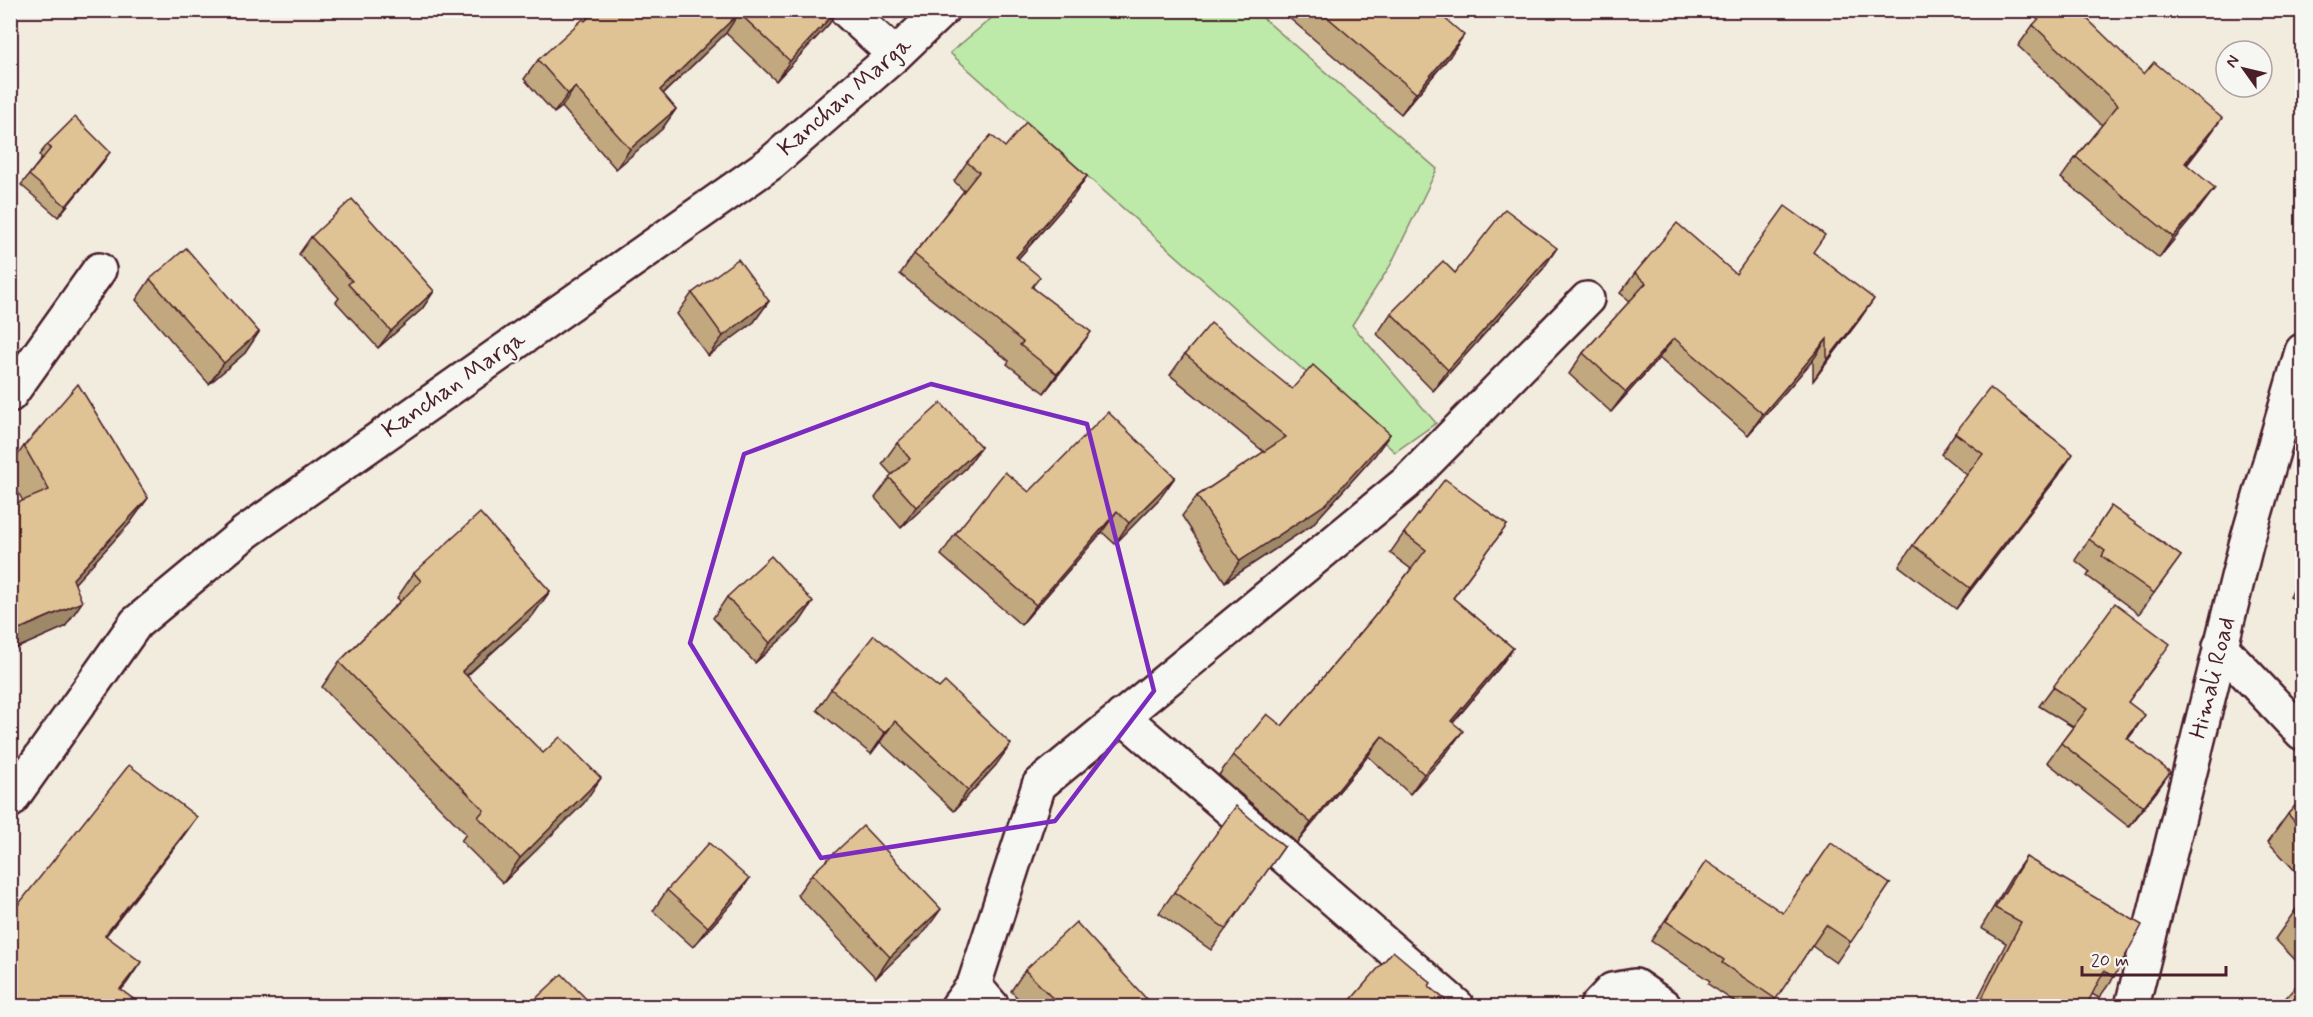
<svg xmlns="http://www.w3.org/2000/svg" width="2313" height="1017" font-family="Mynerve,sans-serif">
<rect width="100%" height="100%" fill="#f2ecdf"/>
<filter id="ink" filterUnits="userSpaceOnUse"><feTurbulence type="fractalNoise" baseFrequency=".0167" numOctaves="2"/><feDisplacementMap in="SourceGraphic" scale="12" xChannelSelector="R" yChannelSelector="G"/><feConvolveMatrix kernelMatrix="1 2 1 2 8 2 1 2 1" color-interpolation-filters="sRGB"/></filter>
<g filter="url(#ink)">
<!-- green -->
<polygon fill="#bdeaa8" stroke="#84846a" stroke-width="1.5" points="1000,11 1255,11 1437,169 1390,266 1352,325 1436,423 1395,452 950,53"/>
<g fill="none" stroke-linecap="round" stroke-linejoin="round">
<!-- minor casing -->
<g stroke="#4a1f2b" stroke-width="38">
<g id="minor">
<polyline points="846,10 895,55"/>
<polyline points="10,395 99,270"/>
<polyline points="2220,646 2302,733"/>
<polyline points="1122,716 1457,1006"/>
<polyline points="974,985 992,1006"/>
<polyline points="958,1006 974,985 1039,785 1406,483 1587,299"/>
<polyline points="1597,1006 1612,990 1635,986 1664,1006"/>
<polyline points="2132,1006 2246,545 2302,351"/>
</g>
</g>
<!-- major casing -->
<g stroke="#4a1f2b" stroke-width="38">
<polyline id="major" points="10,801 136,623 246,532 771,163 895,55 942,10"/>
</g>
<!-- minor -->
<use href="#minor" stroke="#f6f6f2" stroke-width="33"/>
<!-- major -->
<use href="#major" stroke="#f6f6f2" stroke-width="33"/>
</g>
<!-- wall -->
<g fill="#c1a87f" stroke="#4a1f2b" stroke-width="1.5">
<polygon points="596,10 837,10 829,24 776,81 726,33 663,94 676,109 662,129 616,169 562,107 554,113 524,79 538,60 585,21"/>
<polygon points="1280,10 1435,10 1450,56 1401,114"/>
<polygon points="2033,25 2207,139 2187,165 2200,208 2159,258 2061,178 2076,157 2102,125 2018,46"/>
<polygon points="47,145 103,162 58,217 21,185 42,158 39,155"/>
<polygon points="1005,147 1087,176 1074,195 1018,259 1033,287 1077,351 1044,393 1007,364 1009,361 900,274 914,254 964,191 954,181 967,162"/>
<polygon points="311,237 434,291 422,309 378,348 336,302 339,298 299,254"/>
<polygon points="1813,252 1860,319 1813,381 1813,360 1748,435 1659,358 1611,412 1569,374 1583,353 1630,301 1620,293 1635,273 1736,274"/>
<polygon points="1543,269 1433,391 1377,334 1391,313 1455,273"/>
<polygon points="150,279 259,332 245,353 209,384 136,300"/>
<polygon points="692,293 769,301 754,322 708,356 677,314"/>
<polygon points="1185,354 1292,389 1390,434 1375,455 1312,525 1225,582 1182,516 1197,496 1264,452 1170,375"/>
<polygon points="1955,433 2059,475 1956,609 1899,566 1913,545 1967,475 1941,454"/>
<polygon points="897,443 981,447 966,468 901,528 875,498 892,475 882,464"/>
<polygon points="24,446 148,498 130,523 74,584 82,602 65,627 10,651 10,506 23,501 10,478 10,466"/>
<polygon points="1175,477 1160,498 1115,544 1102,532 1021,625 941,555 955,534 1029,492"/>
<polygon points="2111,506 2181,556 2139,614 2087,576 2090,572 2075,560"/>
<polygon points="1507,525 1453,598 1513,648 1499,668 1453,723 1448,751 1410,794 1368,756 1297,843 1219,775 1233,755 1282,726 1374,617 1411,569 1390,553 1404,533"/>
<polygon points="2302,572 2302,602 2290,597"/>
<polygon points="414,573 550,591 533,615 467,676 584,803 503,883 461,841 466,834 322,687 339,662 400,601 397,598"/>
<polygon points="727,597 813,602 799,623 755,663 713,618"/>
<polygon points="2157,663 2128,702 2128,739 2157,791 2129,827 2047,762 2073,727 2039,706 2053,687"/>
<polygon points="831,689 996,765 954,811 880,742 871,754 817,710"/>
<polygon points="2302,798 2302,878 2268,842 2288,814"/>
<polygon points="1284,847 1211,950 1159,913 1174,892"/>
<polygon points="2026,857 2114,977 2099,998 2092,994 2086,1006 1974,1006 2006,943 1981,928 2011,878"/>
<polygon points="812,874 926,930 876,978 797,895"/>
<polygon points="749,879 735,900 693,947 653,911 667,890"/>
<polygon points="1691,882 1783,913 1890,884 1836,963 1812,946 1770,1006 1741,1006 1708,984 1710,981 1651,941"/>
<polygon points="2302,902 2302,967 2275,939 2294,912"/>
<polygon points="1025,970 1153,1006 1025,1006 1011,991"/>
<polygon points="1429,986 1452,1006 1346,1006 1349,1002"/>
<polygon points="2284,1000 2302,1006 2280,1006"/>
</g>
<!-- shaded-wall -->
<g fill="#9d8868" stroke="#4a1f2b" stroke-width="1.5">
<polygon points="837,10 838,10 829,24 776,81 790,61"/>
<polygon points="739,13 726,33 646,110 660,90"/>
<polygon points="1464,35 1450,56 1401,114 1416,93"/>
<polygon points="575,87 562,107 554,113 568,94"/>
<polygon points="676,109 662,129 616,169 630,149"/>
<polygon points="2222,118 2207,139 2170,184 2185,163"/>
<polygon points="110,152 103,162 58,217 66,206"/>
<polygon points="1087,176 1074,195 1002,277 1016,257"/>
<polygon points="2215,188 2200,208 2159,258 2173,237"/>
<polygon points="1557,248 1543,269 1433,391 1448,370"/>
<polygon points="434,291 422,309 378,348 391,331"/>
<polygon points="1874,299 1860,319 1813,381 1827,360"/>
<polygon points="769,301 754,322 708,356 723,336"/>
<polygon points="259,332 245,353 209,384 224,363"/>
<polygon points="1091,332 1077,351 1044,393 1057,374"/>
<polygon points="1674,338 1659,358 1611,412 1626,392"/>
<polygon points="1827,339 1813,360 1748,435 1763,414"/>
<polygon points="1390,434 1375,455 1312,525 1225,582 1240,561"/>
<polygon points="981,447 966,468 901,528 916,507"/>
<polygon points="2073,454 2059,475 1956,609 1970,588"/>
<polygon points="1175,477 1160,498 1115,544 1129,523"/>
<polygon points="148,498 130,523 55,605 73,579"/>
<polygon points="1117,511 1102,532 1021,625 1036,605"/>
<polygon points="550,591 533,615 445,695 462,671"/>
<polygon points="82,602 65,627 10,651 10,633"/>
<polygon points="813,602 799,623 755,663 770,643"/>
<polygon points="1513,648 1499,668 1437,741 1451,721"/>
<polygon points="2145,715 2132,734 2114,757 2127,738"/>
<polygon points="895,721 880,742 871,754 885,733"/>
<polygon points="1463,731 1448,751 1410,794 1424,774"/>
<polygon points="1382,736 1368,756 1297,843 1311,823"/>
<polygon points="1011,744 996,765 954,811 968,790"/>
<polygon points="2170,772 2157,791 2129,827 2143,807"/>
<polygon points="601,778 584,803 503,883 520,858"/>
<polygon points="197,817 182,838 91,955 105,935"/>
<polygon points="749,879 735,900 693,947 708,927"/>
<polygon points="941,909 926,930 876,978 890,957"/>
<polygon points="141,962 127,983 108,1006 120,989"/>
</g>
<!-- building -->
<g fill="#e0c394" stroke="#4a1f2b" stroke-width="1.5">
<polygon points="596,10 837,10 790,61 739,13 660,90 676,109 630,149 575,87 568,94 538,60 583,19 585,21"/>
<polygon points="1319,10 1435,10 1464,35 1416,93"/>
<polygon points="2047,10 2078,10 2144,74 2154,62 2222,118 2185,163 2215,188 2173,237 2076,157 2118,105 2033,25"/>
<polygon points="75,117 110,152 66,206 29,175 51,148 47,145"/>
<polygon points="1026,122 1087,176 1016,257 1040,277 1032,287 1091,332 1057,374 1020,345 1023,342 914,254 979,172 967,162 991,135 1005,147"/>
<polygon points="352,199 434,291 391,331 348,284 352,281 311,237"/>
<polygon points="1785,206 1825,235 1813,252 1874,299 1827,360 1827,339 1763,414 1674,338 1626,392 1583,353 1646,283 1635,273 1677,223 1736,274"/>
<polygon points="1505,209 1557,248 1448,370 1391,313 1443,261 1455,273"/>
<polygon points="186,248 259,332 224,363 150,279"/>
<polygon points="738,259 769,301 723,336 692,293"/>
<polygon points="1211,323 1292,389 1313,365 1390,434 1326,504 1240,561 1197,496 1286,437 1185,354"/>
<polygon points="78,384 148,498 73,579 82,602 10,633 10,506 49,490 24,446"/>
<polygon points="1990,388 2073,454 1970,588 1913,545 1983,454 1955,433"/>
<polygon points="941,403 981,447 916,507 889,477 910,459 897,443"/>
<polygon points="1108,412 1175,477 1129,523 1117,511 1036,605 955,534 1005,472 1029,492"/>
<polygon points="1445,479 1507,525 1453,598 1513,648 1451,721 1463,731 1424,774 1382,736 1311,823 1233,755 1267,714 1282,726 1374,617 1426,550 1404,533"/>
<polygon points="2111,506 2181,556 2154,593 2102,556 2105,551 2089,539"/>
<polygon points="480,513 550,591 462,671 543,753 560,737 601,778 520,858 478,817 484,810 339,662 421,581 414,573"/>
<polygon points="771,556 813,602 770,643 727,597"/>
<polygon points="2115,603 2170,644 2128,702 2145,715 2127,738 2170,772 2143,807 2061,743 2087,709 2053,687"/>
<polygon points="874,635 939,688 945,682 1011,744 968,790 895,721 885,733 831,689"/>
<polygon points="129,765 197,817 105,935 141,962 120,989 143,1006 10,1006 10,915"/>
<polygon points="2302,798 2302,830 2288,814"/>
<polygon points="1236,806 1284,847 1226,929 1174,892"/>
<polygon points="863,826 941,909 890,957 812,874"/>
<polygon points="709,843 749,879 708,927 667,890"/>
<polygon points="1831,843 1890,884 1851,942 1826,925 1776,999 1722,963 1724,960 1666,921 1706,861 1783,913"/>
<polygon points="2026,857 2142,925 2114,977 2104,971 2086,1006 1978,1006 2021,922 1995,908"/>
<polygon points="2302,902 2302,920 2294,912"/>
<polygon points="1076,922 1153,1006 1060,1006 1025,970"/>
<polygon points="1393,951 1431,983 1429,986 1452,1006 1354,1006 1349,1002"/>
<polygon points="562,974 593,1006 528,1006"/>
<polygon points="2302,979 2302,1006 2291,1006 2284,1000"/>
<polygon points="1619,1002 1626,1006 1606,1006 1609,1003"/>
</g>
</g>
<!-- marked area -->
<path fill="none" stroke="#7b2cbf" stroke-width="4.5" stroke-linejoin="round" d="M931,384L1087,424L1154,691L1055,821L821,858L690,643L744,454Z"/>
<g text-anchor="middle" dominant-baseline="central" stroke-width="4.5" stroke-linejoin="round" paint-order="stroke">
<!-- street labels -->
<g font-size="24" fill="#4a1f2b" stroke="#f6f6f2">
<text transform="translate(845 97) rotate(-41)">Kanchan Marga</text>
<text transform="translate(454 385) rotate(-35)">Kanchan Marga</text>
<text transform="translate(2213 678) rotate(-76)">Himali Road</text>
</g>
</g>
<!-- margin -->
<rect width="2313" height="1017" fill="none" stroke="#f6f6f2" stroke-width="36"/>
<rect x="18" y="18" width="2277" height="981" fill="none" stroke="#4a1f2b" stroke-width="2" filter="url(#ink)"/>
<!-- north arrow -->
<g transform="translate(2244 69) rotate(304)"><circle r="28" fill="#f6f6f2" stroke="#b1a0a2" stroke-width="1.5"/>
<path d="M0-4.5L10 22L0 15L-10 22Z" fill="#4a1f2b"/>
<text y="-9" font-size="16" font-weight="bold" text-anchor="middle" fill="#4a1f2b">N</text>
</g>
<!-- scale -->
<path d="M2082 966v9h144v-9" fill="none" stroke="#4a1f2b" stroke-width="3"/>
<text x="2091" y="966" font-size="18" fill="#4a1f2b" stroke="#f6f6f2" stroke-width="4.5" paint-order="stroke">20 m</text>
</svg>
